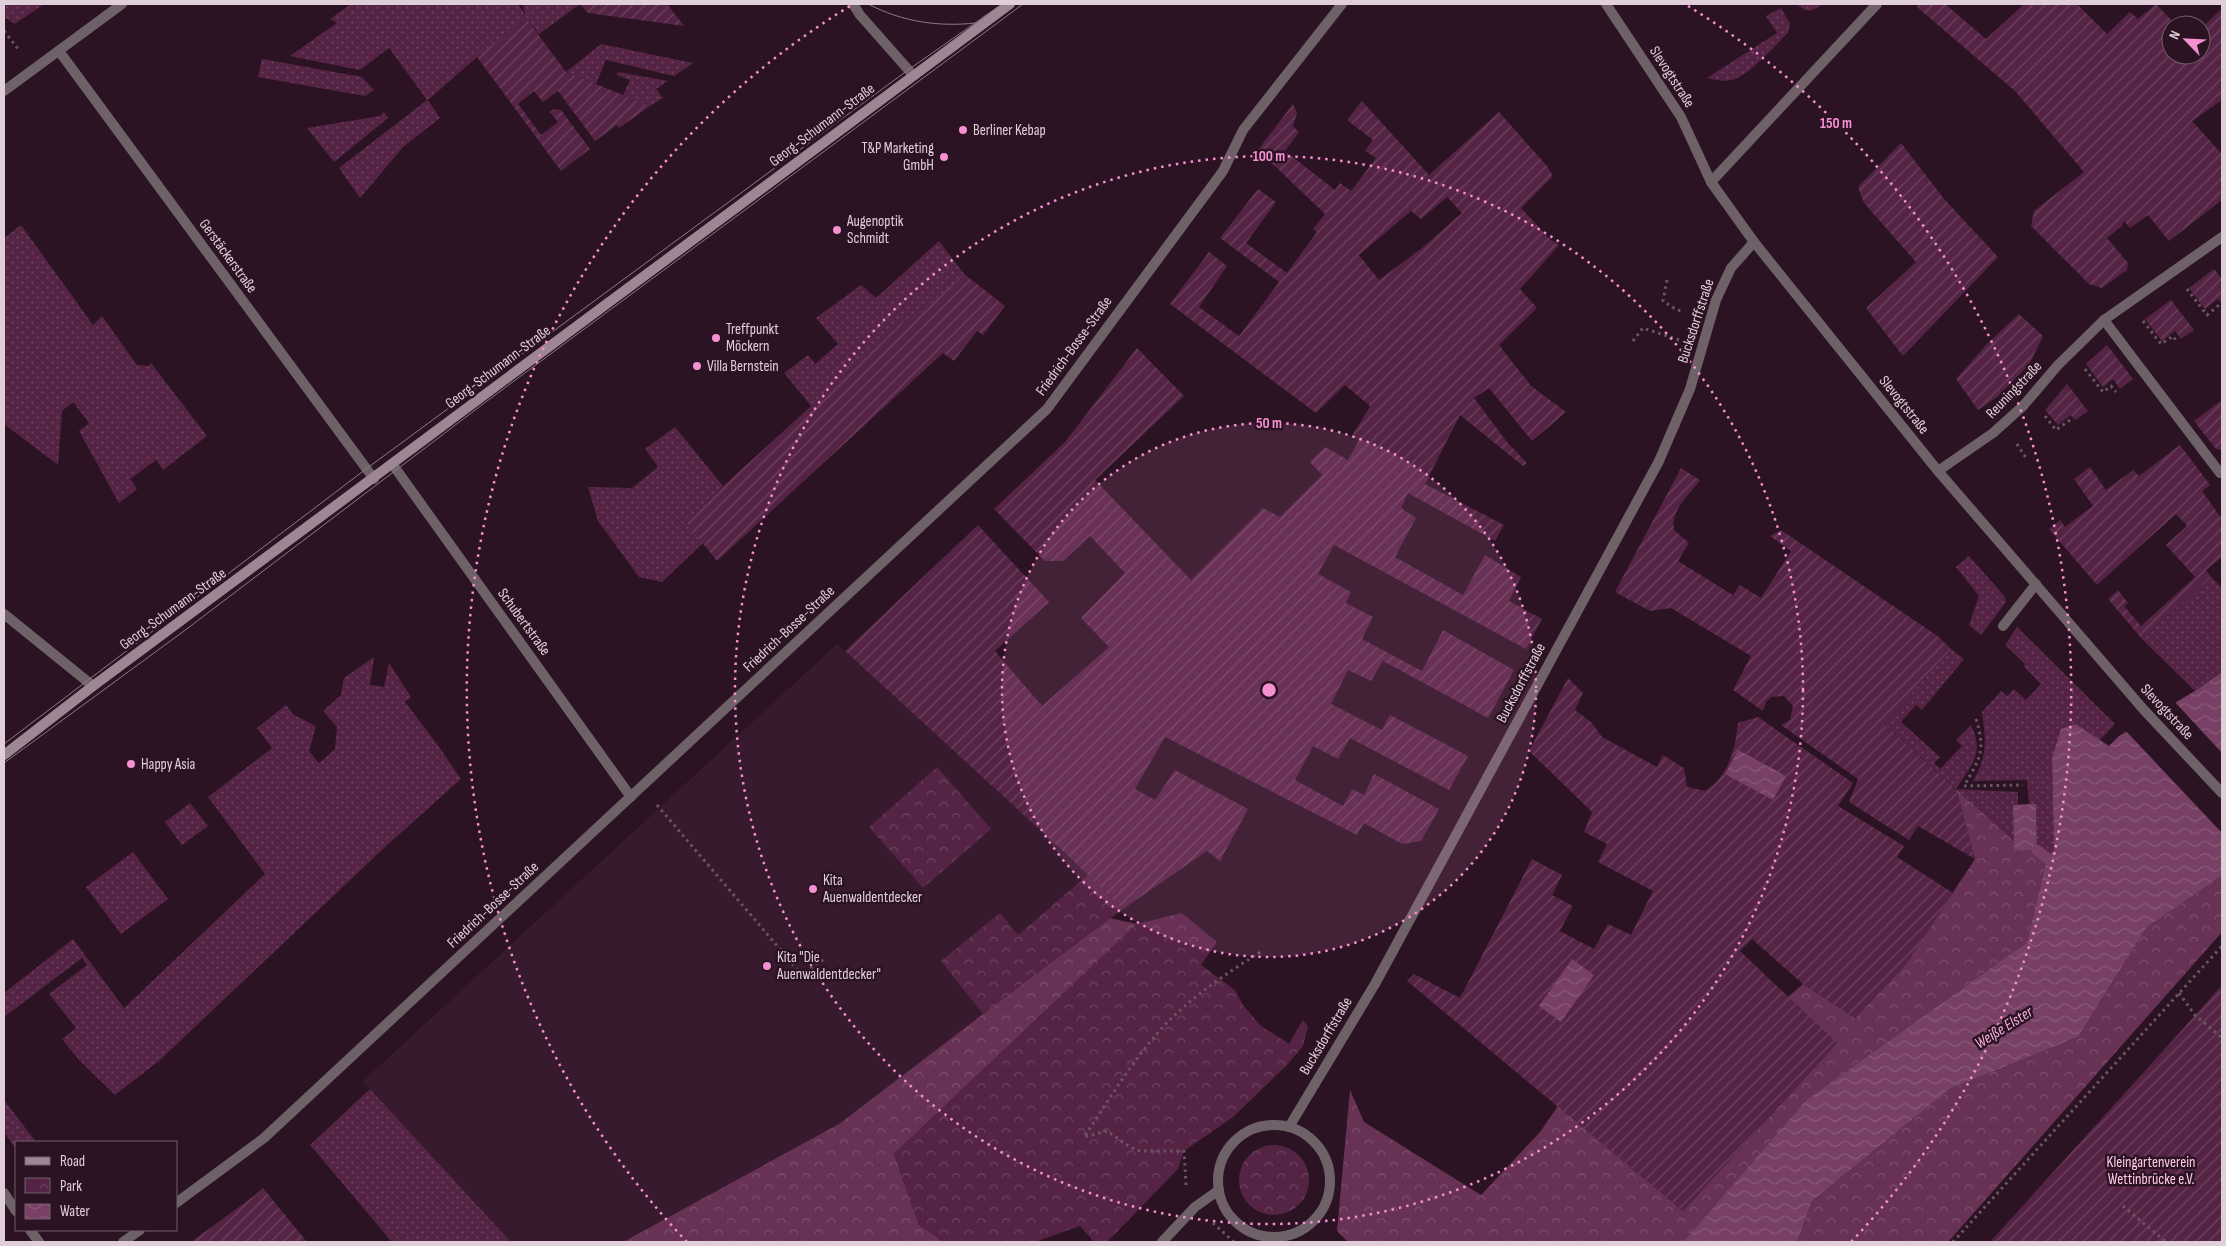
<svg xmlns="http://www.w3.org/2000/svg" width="2226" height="1246" font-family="'Sofia Sans Condensed',sans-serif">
<defs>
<pattern id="grass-dots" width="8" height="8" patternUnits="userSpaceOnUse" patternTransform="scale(1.25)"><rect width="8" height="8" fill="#552445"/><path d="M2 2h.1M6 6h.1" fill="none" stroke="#6d435f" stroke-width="1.8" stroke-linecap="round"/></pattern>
<pattern id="forest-crowns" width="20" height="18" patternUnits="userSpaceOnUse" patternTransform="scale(1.25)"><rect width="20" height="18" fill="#683255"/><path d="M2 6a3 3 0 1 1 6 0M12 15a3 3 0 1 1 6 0" fill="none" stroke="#7d4f6d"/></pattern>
<pattern id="park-crowns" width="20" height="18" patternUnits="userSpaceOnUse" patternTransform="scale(1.25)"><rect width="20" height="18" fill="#552445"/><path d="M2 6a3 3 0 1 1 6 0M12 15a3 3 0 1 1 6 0" fill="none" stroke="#6d435f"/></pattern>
<pattern id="garden-furrows" width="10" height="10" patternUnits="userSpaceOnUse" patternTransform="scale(1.25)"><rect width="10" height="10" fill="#552445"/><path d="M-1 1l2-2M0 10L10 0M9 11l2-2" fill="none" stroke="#6d435f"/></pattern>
<pattern id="water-waves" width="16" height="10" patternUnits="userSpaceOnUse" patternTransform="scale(1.25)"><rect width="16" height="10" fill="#774064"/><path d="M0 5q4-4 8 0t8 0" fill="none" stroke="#8a5b7a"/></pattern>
</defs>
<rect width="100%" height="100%" fill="#2b1323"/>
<!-- built -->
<polygon fill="#371a2e" points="837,644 1065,853 1123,909 839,1124 623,1242 511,1242 370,1089 362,1082"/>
<!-- grass -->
<g fill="url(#grass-dots)">
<polygon points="4,4 44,4 15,24 4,17"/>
<polygon points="351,4 518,4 525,15 523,4 580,4 539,34 526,18 477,57 428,100 440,118 403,147 360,198 339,168 427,100 389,48 360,70 290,56 337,23 330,19"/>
<path d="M1797,4H1822C1813,12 1805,13 1797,4Z"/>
<path d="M1781,8L1790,24L1788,33C1775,45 1748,77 1731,80C1723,82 1715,80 1707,78L1777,33L1766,16Z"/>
<polygon points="601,44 693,63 674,76 606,60 596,84 566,72"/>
<polygon points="262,59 362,77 374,90 365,96 258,77"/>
<polygon points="618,72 668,81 656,89 663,98 650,106 623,95 630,80 617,75"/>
<polygon points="384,112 388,118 334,162 307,128 380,116"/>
<polygon points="21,225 93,325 102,316 137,365 148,366 151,363 207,436 163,470 156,460 130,479 137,489 119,503 79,431 89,423 73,402 62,411 58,465 4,424 4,238"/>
<polygon points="939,241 964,274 908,326 903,322 811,406 784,373 808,355 815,364 838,344 816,318 861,285 876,298"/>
<polygon points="675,427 723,486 685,521 703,543 662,582 639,577 598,521 588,487 632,488 658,467 645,449"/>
<polygon points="1969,556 2005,597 2006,602 1981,635 1969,625 1979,596 1956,567"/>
<polygon points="2211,577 2222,588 2222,672 2195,691 2142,639"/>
<path d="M2017,627L2115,724L2100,740L2076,724L2052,758L2054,850L2047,858L2037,850L2036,804H2029L2027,780L1973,781C1988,755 1986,741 1982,712L2001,691L2007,696L2014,689L2026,700L2041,684L2023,666L2025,664L2005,645Z"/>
<path d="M1951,649L1964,659L1922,710L1916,705L1901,722L1940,757L1934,763L1940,769L1962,746L1956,740L1971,725C1985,753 1971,766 1956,789L2018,792V805H2013L2014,841L1884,724Z"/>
<polygon points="374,657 370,685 384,687 389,663 411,697 405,702 437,744 461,779 385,847 160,1060 115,1095 79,1060 62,1039 76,1028 49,994 87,965 82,958 4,1017 4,993 73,939 124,1008 265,874 208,797 272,748 257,728 286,705 294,715 316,726 309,751 319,763 335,749 337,727 323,711 341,695 344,678"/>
<polygon points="190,803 208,826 182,845 165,822"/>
<polygon points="133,852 168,899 121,934 86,887"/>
<polygon points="370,1089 511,1242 392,1242 310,1145"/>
<polygon points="4,1100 36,1142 16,1142 16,1149 4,1132"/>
</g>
<!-- forest -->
<g fill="url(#forest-crowns)">
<polygon points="1956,789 2014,841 2014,850 2037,850 2047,858 2027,942 1806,1100 1683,1242 1348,1242 1337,1231 1350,1090 1364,1122 1481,1195 1540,1132 1558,1106 1683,1211 1837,1043 1788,997 1803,984 1855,1018 1906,964 1975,859"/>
<polygon points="2222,876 2222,932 1948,1242 1797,1242 1812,1201 1950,1089 2078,1037 2147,927"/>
<polygon points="1109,918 1137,924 894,1154 919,1225 944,1242 623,1242 839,1124"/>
</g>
<!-- park -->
<g fill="url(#park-crowns)">
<polygon points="937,767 991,829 923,888 869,827"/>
<polygon points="1088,875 1123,909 983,1014 941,961 1000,913 1018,935"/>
<polygon points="1182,913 1217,942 1201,965 1235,990 1243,1005 1261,1026 1289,1044 1303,1020 1308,1026 1303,1046 1287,1065 1233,1117 1184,1151 1178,1169 1107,1242 1094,1242 1080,1226 1035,1242 944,1242 919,1225 894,1154 1137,924"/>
<circle cx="1274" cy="1180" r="35"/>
</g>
<!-- garden -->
<g fill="url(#garden-furrows)" fill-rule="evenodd">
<polygon points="580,4 667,4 684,26 588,13"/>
<polygon points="1920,4 1945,4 1986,39 2024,4 2077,4 2107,34 2130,12 2138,19 2156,4 2176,25 2171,25 2171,55 2201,55 2201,29 2222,8 2222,100 2192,121 2222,154 2222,200 2169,241 2148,215 2130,228 2124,221 2122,226 2107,238 2128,263 2127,270 2102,288 2089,284 2031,226 2034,211 2084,172 2015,91 1917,7"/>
<polygon points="526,18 566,72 650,106 619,128 617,125 595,141 558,91 543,102 534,91 518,104 541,135 558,122 550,112 554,109 561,110 590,149 561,171 477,57"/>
<path d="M1362,101L1429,175L1499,112L1547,166L1553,176L1521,208L1550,239L1559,245L1520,289L1537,308L1499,345L1531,386L1566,412L1532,441L1489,388L1474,398L1507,442L1527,463L1523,466L1460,415L1425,484L1504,525L1495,541L1408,493L1401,508L1416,518L1395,557L1463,595L1485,555L1521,577L1509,601L1542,619L1526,649L1334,545L1318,574L1351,592L1346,603L1373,617L1362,639L1422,671L1443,630L1514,670L1488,718L1383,661L1371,681L1348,670L1331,704L1382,730L1390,715L1468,756L1449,790L1350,738L1338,759L1313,746L1295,780L1343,806L1352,789L1364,795L1374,774L1439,809L1421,841L1402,844L1364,823L1357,835L1165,737L1135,789L1155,800L1175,770L1248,809L1220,861L1207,851L1123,909L1065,853L845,651L978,525L1049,602L995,651L1042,706L1109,647L1081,618L1125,573L1090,536L1063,561H1045L994,509L1065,442L1137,348L1184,396L1095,480L1191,580L1263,508L1280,517L1322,475L1310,462L1325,447L1348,460L1359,440L1352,436L1370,406L1345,385L1316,413L1170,304L1209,252L1227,266L1199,307L1239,336L1279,282L1220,238L1258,189L1276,202L1246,243L1287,273L1317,232L1313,229L1325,214L1258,150L1293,104L1297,113L1293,126L1299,132L1285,151L1335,190L1340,183L1351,191L1376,158L1365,151L1373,140L1347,120ZM1447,197L1462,213L1422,248L1379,280L1359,255L1411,211L1421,219Z"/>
<polygon points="1901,143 1945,200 1998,257 1903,356 1866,308 1916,262 1864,203 1858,187"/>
<polygon points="2214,269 2222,279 2222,304 2218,299 2205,309 2189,288"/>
<polygon points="964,274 1005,306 983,335 977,331 954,361 943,353 717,561 685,521 903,322 908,325"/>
<polygon points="2171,300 2194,330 2181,339 2175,331 2162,341 2145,319"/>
<polygon points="2019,314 2043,336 2029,365 1997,397 1978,410 1956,379 1989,342"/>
<polygon points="2107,345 2133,379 2120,389 2113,379 2103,387 2086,364"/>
<polygon points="2067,384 2088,411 2075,420 2071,415 2058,425 2045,410"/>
<polygon points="2222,400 2222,450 2216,449 2194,421"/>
<polygon points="2180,445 2210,485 2202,491 2222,519 2222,557 2206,570 2211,577 2142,639 2108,599 2118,590 2128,603 2124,606 2141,626 2195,577 2166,545 2187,526 2176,514 2097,585 2049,529 2060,520 2065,527 2093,506 2074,479 2090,467 2106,490 2133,470 2139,476"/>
<path d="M1681,468L1700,480C1689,496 1670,510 1674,530L1689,543L1678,561L1733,595L1740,585L1761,598L1791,551L1770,536L1781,530L1939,637L1951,649L1884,724L1956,789L1975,859L1918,826L1909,840L1849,802L1858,779L1781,725L1790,720L1793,706L1784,696L1771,697L1766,702L1763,711L1733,690L1751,656L1671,608L1650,611L1615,592Z"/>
<path d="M1568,678L1583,693L1575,710L1591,722L1602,737L1657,767L1663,755L1684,768L1687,787L1705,791C1729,776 1735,749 1738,723L1758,717L1853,783L1838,806L1904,846L1897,857L1953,893L1906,964L1855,1018L1803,984L1752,939L1740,951L1837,1043L1683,1211L1407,981L1414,974L1460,998L1532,859L1562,875L1552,895L1573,906L1560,931L1594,949L1608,924L1631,935L1653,891L1598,862L1607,844L1584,832L1592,812L1529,751Z"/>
<polygon points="2222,985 2222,1242 1990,1242 2191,1020"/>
<polygon points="263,1188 307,1242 191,1242 254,1196"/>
</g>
<!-- water -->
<g fill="url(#water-waves)">
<polygon points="2222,672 2222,876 2147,927 2078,1037 1950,1089 1812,1201 1797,1242 1683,1242 1806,1100 2027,942 2047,858 2054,850 2052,758 2061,729 2076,724 2109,746 2119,736 2195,691"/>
<polygon points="1738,750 1786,776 1773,800 1725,774"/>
<polygon points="2036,804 2037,850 2014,850 2013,805"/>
<polygon points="1572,959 1594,975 1561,1022 1539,1006"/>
</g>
<!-- pier -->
<polygon fill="#2b1323" points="2174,701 2222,753 2222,833 2125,730"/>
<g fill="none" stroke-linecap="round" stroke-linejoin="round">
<!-- stream -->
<polyline stroke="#774064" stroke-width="11" points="2037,850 2047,858"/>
<!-- path -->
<g stroke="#6c5664" stroke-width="3" stroke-dasharray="2.5 4" stroke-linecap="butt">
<polyline points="4,31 19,50"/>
<polyline points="1667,280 1663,301 1677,310 1683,311"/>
<polyline points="2187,289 2207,315 2218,306 2222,310"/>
<polyline points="2143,321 2161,344 2173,336 2177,342"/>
<polyline points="1633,341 1643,328 1679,340"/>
<polyline points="2085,369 2103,392 2111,386 2116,392"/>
<polyline points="2045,416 2056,430 2070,420 2072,423"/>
<polyline points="2017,444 2026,458"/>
<path d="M1976,719C1986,751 1980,758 1964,786L2023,785"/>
<polyline points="657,805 802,975 825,958"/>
<polyline points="2179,993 2195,1015 2222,1038"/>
<path d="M1186,1185L1184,1151H1140L1130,1147L1107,1131L1084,1137C1109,1100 1132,1061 1162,1028C1191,997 1227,973 1262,951"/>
<polyline points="2123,1206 2166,1242"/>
<polyline points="1213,1223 1234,1242"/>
<polyline points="1953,1242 2222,946"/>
</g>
<!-- service -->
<g stroke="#6e6168" stroke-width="10">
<polyline points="2003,626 2036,584"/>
<circle cx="1274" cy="1181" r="56"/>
<polyline points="1289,1127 1375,984"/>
<polyline points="1162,1242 1195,1207 1219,1190"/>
</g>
<!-- minor -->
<g stroke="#6e6168" stroke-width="10">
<polyline points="853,4 860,15 913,75"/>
<polyline points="1606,4 1681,117 1711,182 1754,242 1938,471 2144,710 2222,793"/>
<polyline points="59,51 374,479"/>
<polyline points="4,91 122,4"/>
<polyline points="1711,182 1877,4"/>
<polyline points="2104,320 2220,473 2222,471"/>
<polyline points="393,465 631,797"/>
<polyline points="1938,471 1993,433 2023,406 2058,365 2104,320 2222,237"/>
<polyline points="4,614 93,686"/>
<polyline points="1375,984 1659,461 1690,389 1716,300 1731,268 1754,242"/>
<polyline points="4,1193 16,1211"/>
<polyline points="176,1203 264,1138 278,1125 1047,409 1223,171 1243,130 1342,4"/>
<polyline points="30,1230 39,1242"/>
<polyline points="123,1242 140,1230"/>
</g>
<!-- secondary -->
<polyline stroke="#9d8794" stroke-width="10" points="4,755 93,686 1010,4"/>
<!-- tram -->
<g stroke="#8d7986" stroke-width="1">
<path d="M868,4C903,22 938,27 976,23"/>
<polyline points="4,744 366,469 908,70 1002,4"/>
<polyline points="4,763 188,628 483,404 1023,4"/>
</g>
</g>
<!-- distance rings -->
<circle cx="1269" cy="690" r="267" fill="#f590d1" fill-opacity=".12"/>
<g fill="none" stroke="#f590d1" stroke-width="2.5" stroke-dasharray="2.5 5">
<circle cx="1269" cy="690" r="267"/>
<circle cx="1269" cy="690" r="534"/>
<path d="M687 1242A802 802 0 0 1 850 6M1688 6A802 802 0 0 1 1851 1242"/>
</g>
<!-- markers -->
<g fill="#f590d1" stroke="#2b1323" stroke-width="2">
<circle cx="963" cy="130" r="5"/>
<circle cx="944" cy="157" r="5"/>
<circle cx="837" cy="230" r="5"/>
<circle cx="716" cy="338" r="5"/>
<circle cx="697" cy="366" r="5"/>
<circle cx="131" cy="764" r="5"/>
<circle cx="813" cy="889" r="5"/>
<circle cx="767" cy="966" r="5"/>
</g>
<g text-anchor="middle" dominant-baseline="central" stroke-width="5" stroke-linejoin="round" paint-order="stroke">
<!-- street labels -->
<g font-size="15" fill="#e0cfd9" stroke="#2b1323">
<text transform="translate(1672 77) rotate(57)">Slevogtstraße</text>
<text transform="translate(822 125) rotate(-37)">Georg-Schumann-Straße</text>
<text transform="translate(228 256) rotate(54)">Gerstäckerstraße</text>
<text transform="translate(1696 321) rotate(-72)">Bucksdorffstraße</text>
<text transform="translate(1074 346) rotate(-54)">Friedrich-Bosse-Straße</text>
<text transform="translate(498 367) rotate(-37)">Georg-Schumann-Straße</text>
<text transform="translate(2014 390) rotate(-46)">Reuningstraße</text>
<text transform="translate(1904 405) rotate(51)">Slevogtstraße</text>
<text transform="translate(173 609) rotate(-36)">Georg-Schumann-Straße</text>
<text transform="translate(524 622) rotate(54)">Schubertstraße</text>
<text transform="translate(789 629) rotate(-43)">Friedrich-Bosse-Straße</text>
<text transform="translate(1521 683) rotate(-62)">Bucksdorffstraße</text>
<text transform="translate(2167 712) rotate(47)">Slevogtstraße</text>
<text transform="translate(493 905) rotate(-43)">Friedrich-Bosse-Straße</text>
<text transform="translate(1326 1036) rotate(-59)">Bucksdorffstraße</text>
</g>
<!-- poi labels -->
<g font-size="15" fill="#e0cfd9" stroke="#2b1323" text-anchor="start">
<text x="973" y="130">Berliner Kebap</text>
<text x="934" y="148" text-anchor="end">T&amp;P Marketing<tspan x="934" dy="17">GmbH</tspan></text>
<text x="847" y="221">Augenoptik<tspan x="847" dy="17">Schmidt</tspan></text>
<text x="726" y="329">Treffpunkt<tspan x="726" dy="17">Möckern</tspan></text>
<text x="707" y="366">Villa Bernstein</text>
<text x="141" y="764">Happy Asia</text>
<text x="823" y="880">Kita<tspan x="823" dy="17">Auenwaldentdecker</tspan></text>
<text x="777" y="957">Kita "Die<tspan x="777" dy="17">Auenwaldentdecker"</tspan></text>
</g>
<!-- park labels -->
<g font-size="15" fill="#ffcaea" stroke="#2b1323">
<text x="2151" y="1162">Kleingartenverein<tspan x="2151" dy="17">Wettinbrücke e.V.</tspan></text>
</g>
<!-- water labels -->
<g font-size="16" font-style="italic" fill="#f6b2dc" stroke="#2b1323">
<text transform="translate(2004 1028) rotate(-32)">Weiße Elster</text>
</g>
</g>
<circle cx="1269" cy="690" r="8" fill="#f590d1" stroke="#2b1323" stroke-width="2.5"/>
<g font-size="15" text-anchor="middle" font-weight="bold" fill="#f590d1" stroke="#2b1323" stroke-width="5" stroke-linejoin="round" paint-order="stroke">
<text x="1836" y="128">150 m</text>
<text x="1269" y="161">100 m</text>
<text x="1269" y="428">50 m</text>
</g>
<!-- border -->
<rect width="2226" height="1246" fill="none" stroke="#e0cfd9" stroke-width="10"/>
<!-- legend -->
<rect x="15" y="1141" width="162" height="90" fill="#2b1323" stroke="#735e6c"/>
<rect x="25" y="1157" width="25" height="8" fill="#9d8794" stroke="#735e6c"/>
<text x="60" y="1166" font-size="15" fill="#e0cfd9">Road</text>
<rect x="25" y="1178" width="25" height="15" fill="url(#park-crowns)" stroke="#735e6c"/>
<text x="60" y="1191" font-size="15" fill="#e0cfd9">Park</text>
<rect x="25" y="1204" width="25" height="15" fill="url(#water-waves)" stroke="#735e6c"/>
<text x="60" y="1216" font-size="15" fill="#e0cfd9">Water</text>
<!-- north arrow -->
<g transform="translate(2186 40) rotate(294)"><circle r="24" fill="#2b1323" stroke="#735e6c"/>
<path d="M0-4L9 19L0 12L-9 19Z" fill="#f590d1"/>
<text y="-8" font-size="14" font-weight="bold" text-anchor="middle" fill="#e0cfd9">N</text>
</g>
</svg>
